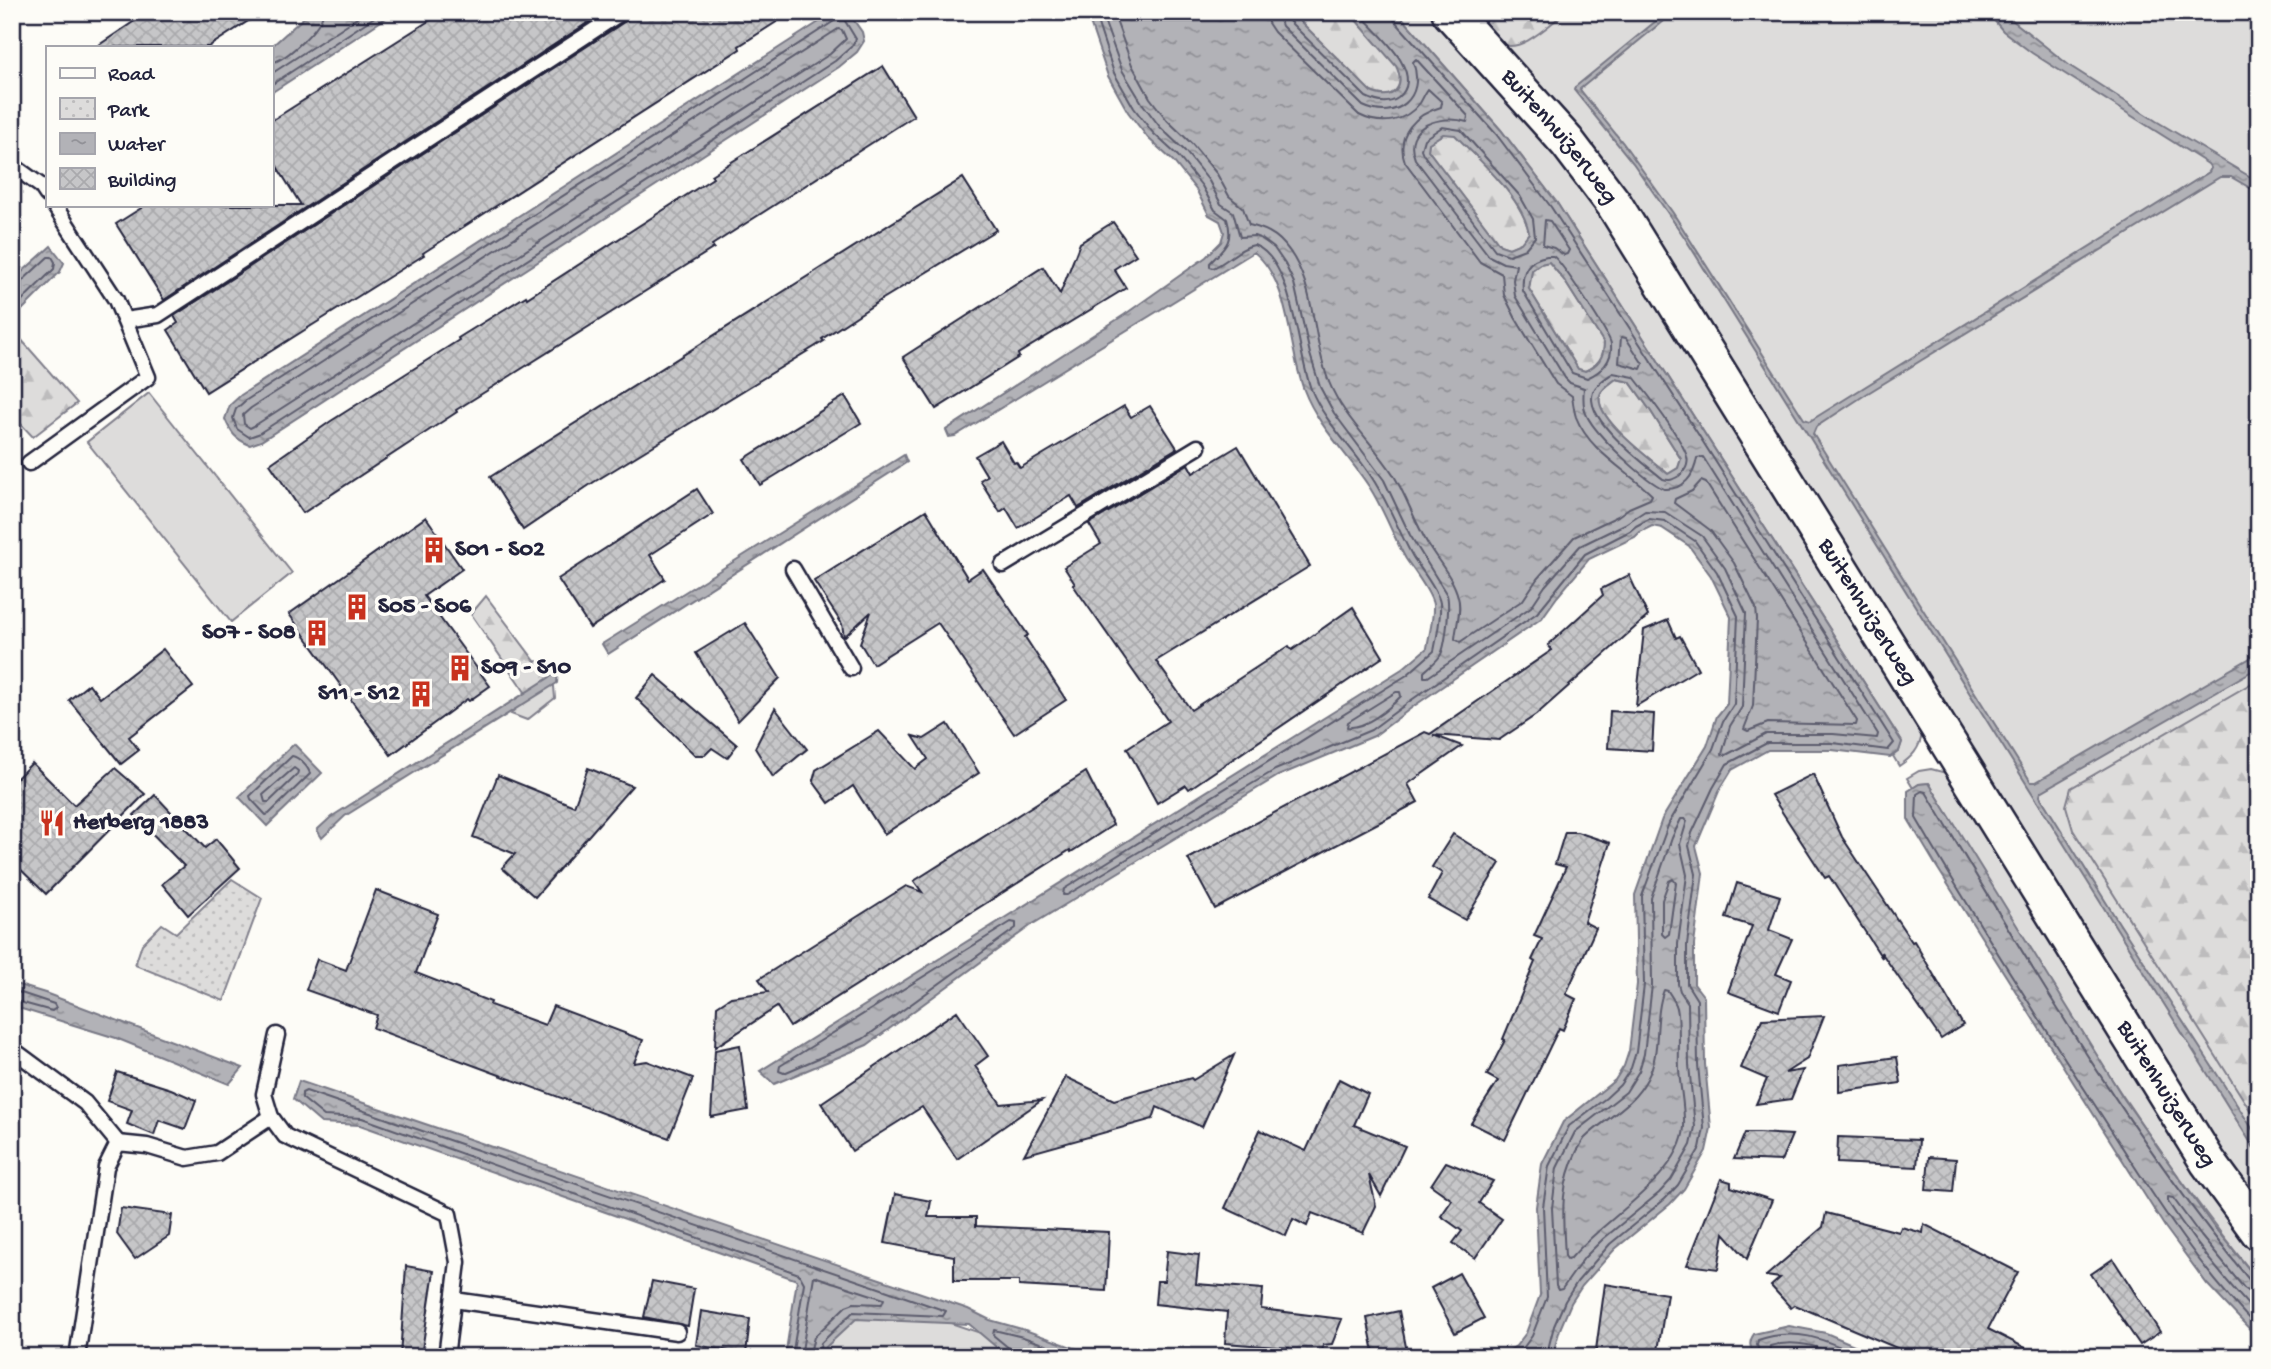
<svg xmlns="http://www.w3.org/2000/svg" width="2271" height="1369" font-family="'Gochi Hand',sans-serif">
<defs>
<pattern id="forest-firs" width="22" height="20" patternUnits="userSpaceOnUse" patternTransform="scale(1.75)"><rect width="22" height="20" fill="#dddcdb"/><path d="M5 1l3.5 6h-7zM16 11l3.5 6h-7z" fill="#bdbcbd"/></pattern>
<pattern id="park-dots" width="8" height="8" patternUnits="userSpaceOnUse" patternTransform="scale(1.75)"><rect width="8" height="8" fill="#dddcdb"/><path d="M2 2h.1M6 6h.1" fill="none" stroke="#bdbcbd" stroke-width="1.8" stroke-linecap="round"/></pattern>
<pattern id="water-ripples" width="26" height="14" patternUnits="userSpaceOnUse" patternTransform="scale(1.75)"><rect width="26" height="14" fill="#b2b2b7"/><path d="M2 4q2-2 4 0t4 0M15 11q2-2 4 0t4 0" fill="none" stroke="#909096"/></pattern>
<pattern id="building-cross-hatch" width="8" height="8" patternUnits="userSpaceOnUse" patternTransform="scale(1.75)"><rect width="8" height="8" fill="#c6c6c8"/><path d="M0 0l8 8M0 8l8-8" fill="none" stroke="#aaaaad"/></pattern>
</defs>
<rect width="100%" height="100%" fill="#fdfcf7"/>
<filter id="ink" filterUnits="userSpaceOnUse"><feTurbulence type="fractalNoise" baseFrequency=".0143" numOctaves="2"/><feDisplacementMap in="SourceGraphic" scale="14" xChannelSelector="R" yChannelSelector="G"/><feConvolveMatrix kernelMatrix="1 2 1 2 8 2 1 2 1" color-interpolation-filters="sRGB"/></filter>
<g filter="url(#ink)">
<!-- grass -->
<g fill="#dddcdb" stroke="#807f8b" stroke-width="2">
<path d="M1397,12H1433L1590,190L1922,733C1920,749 1912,757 1899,766L1893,756L1899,751L1902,742L1557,203L1501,130Z"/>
<polygon points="1466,12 2259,12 2259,1213 1933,691"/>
<polygon points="149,393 292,573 231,622 87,442"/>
<path d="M1931,769L1950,774L2259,1253V1281C2132,1127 2032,954 1929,783L1919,784L1913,788L1907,778L1919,771Z"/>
<polygon points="822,1280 1052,1357 808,1357"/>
</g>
<!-- forest -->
<g fill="url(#forest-firs)" stroke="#807f8b" stroke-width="2">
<path d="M1291,12H1349L1397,66C1406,87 1392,102 1371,92Z"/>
<path d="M1469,12H1566C1551,23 1519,56 1500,43C1489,36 1479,22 1469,12Z"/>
<path d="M1443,134H1455C1479,160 1523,198 1529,233L1521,243L1509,248L1500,245L1437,162L1428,150L1429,143Z"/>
<path d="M1549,262L1564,280L1604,343C1604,358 1598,365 1585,371L1578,369L1529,289L1532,270L1540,264Z"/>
<polygon points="12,329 77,403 33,437 21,424 12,430"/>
<path d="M1616,379L1630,382L1650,410L1681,459L1678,468L1668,474C1652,460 1593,418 1600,395C1602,388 1611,383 1616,379Z"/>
<polygon points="486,596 535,661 552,664 555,698 527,720 511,714 525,692 471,614"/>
<polygon points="2259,679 2259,1124 2073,830 2066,806 2071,788"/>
</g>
<!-- park -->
<polygon fill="url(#park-dots)" stroke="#807f8b" stroke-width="2" points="232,879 262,898 224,1001 135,965 142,944 162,924 176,933"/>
<!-- water -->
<g fill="url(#water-ripples)" stroke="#787885" stroke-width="2" fill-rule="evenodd">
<polygon points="310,12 395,12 271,93 271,47"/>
<path d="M837,12L850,15L862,32L864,41L857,52L839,67L261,441L250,445C235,439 231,433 225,419L230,405L241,395L822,20Z"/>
<path d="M1083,12H1291L1371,92C1392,102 1407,88 1396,66L1349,12H1397L1501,130L1557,203L1902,742L1899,751L1890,757L1832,750H1768L1732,770L1719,791L1696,846L1703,873L1694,945V984L1704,997L1705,1064L1711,1128L1706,1151L1684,1189L1670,1204L1615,1249L1582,1286L1571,1303L1560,1329L1552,1357H1499L1516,1346L1526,1333L1540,1295L1536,1207L1542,1164L1563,1122L1615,1080L1624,1066L1629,1051L1637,984L1635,895L1657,833L1662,819L1707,746L1717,716L1727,704L1731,617L1711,576L1689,546L1662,528L1652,526L1640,532L1635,537L1589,559L1557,597L1542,618L1414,706L1374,736L1278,776L1033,924L867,1045L774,1084L760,1071L1402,669L1427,648C1429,634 1434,618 1433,605C1432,594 1413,569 1406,559C1393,536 1384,510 1370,488C1349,455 1318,427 1304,390C1288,348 1291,282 1254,252L955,436L949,437L946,430L1124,315L1206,257L1221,242L1224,232L1220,221L1209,215L1197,191L1173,161L1148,138L1128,112L1108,76L1091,26ZM1443,134L1455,135C1479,160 1523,198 1529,233L1521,243L1509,248L1500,245L1437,162L1428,150L1429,143ZM1549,262L1564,280L1604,343C1604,358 1598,365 1585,371L1578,369L1529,289L1532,270L1540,264ZM1616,379L1630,382L1650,410L1681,459L1678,468L1668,474C1652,460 1593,418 1600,395C1602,388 1611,383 1616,379Z"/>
<polygon points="1667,12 1674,12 1580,89 1581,91 1623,143 1673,213 1804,419 1810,421 2209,172 2211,168 2208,164 2032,53 2003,31 1987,12 2002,12 2070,66 2156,121 2259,182 2259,193 2231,177 2220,177 1868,393 1816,427 1813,434 2031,782 2036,782 2259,653 2259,667 2041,792 2040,796 2119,923 2259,1139 2259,1156 1685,238 1633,163 1574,90 1575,87"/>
<polygon points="51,246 64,263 60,272 12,320 12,281"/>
<polygon points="904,455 907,462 608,654 602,644"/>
<polygon points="558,672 557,683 345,816 322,838 317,830 331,817"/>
<polygon points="294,744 322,773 267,826 239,797"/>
<polygon points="1929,783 2124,1099 2213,1226 2259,1281 2259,1339 2207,1284 2165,1227 1935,864 1908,819 1908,791 1919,784"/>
<polygon points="12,983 45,993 243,1068 229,1084 116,1038 12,1006"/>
<polygon points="299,1081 968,1309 990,1320 1025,1330 1099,1357 1008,1357 969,1324 856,1319 826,1347 825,1357 785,1357 797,1280 360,1125 321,1123 293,1099"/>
<path d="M1789,1326L1826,1333L1882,1357L1755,1356C1750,1348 1748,1342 1754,1334Z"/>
</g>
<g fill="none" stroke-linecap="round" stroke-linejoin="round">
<!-- shore -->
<g stroke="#5c5c6d" stroke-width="2">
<path d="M1091,12L1098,24L1114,73L1134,108L1153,133L1178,156L1202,186L1215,210L1227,219C1234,242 1225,247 1210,263V267L1213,268C1227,262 1240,247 1254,245C1294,260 1297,353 1311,389C1326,426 1358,452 1377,486C1391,509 1400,534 1413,557C1420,568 1439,592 1440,603C1441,617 1437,637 1434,651L1407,675L1064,889L1063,895H1067L1275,770L1371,730L1410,701L1537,613L1585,554L1630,531L1636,526L1649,519L1665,521L1695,541L1717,572L1738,616L1734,704L1723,721L1713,749L1669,823L1642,896L1644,985L1636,1052L1631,1068L1620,1085L1606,1098L1569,1126L1549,1166L1543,1207L1547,1297L1532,1336L1521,1351L1512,1357"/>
<path d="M1101,12L1122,70L1142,103L1160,127L1185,151L1209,181L1221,204L1233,212L1240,237L1254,236L1262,239L1274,248L1285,264L1294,283L1310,354L1320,387L1334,413L1384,480L1410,535L1447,595C1450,605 1446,647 1440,656C1436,662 1429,667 1424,672V677H1428L1531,607L1545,586L1580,546L1625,524L1645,511L1665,512L1702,536L1725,568L1746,613L1742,707L1730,726L1722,754L1726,755L1766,734H1833L1877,738L1878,734L1703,457L1697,458C1694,476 1684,490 1664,489C1644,480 1597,436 1587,416C1583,408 1583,397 1584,388L1570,383L1565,378L1515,296L1513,280L1516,265L1503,263L1489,256L1415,159C1401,125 1442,114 1467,122L1468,116L1416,59L1413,62C1426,97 1397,122 1363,106L1282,26L1277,12"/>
<path d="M1113,12L1132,65L1150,98L1167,120L1192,144L1217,174L1229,196L1243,208L1249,225C1271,230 1282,238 1294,258C1316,295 1313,342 1329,382C1343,417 1373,443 1393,474C1407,497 1415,523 1429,546C1438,561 1454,579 1458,597C1462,609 1456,626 1455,639L1460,642L1523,600L1537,579L1574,537L1618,516L1629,508L1650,499L1652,495C1628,471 1589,451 1576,417C1574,411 1573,403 1572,396L1556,384L1516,319L1504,295L1502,274L1480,262L1405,162C1395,134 1416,114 1441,107L1442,102L1428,89C1425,93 1423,98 1420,103C1404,123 1381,126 1359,115L1274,32L1268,23L1267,12"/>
<path d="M1286,12L1288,20L1366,97C1376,102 1388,105 1398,98C1428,73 1375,31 1358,12"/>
<polyline points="1392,12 1394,20 1496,134 1551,207 1684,412 1894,743 1888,750 1833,743 1767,743 1727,764 1713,788 1692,833 1689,846 1696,874 1687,945 1687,984 1697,1000 1698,1065 1704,1128 1700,1148 1678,1185 1665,1199 1610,1244 1577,1282 1565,1301 1554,1326 1546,1357"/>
<polygon points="842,16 856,39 851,47 835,61 258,434 249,437 237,429 233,418 236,409 245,401"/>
<polygon points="838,29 842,30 846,39 830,54 254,426 250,428 244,424 243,415 251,408"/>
<path d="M271,63C286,60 322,27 323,12"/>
<polyline points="271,74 366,12"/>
<polyline points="271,85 382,12"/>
<polygon points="1442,127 1461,130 1520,196 1533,219 1535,237 1525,249 1509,255 1495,250 1423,154 1421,149 1424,139"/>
<polygon points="1545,220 1550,221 1569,250 1567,254 1564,255 1554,248 1543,245"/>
<path d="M1547,256C1549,256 1551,256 1553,256C1561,261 1610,335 1611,344C1613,361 1601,372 1587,378L1572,373L1523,291C1521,272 1528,259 1547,256Z"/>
<polyline points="12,285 20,283 48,257 52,257 55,262 54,269 12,310"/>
<polygon points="1621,337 1626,338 1643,364 1641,369 1619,363"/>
<path d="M1613,373L1634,377C1646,392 1683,440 1687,457C1689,464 1685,472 1679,476C1672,480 1670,481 1663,479C1645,464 1583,419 1593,392C1597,383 1606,378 1613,373Z"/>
<polygon points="1701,481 1706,483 1857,721 1856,725 1768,723 1748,731 1744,729 1753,706 1757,619 1756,608 1734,563 1710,530 1674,503 1675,499 1692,491"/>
<path d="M1396,692H1400L1401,696C1389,709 1365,729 1347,727L1348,722Z"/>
<path d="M292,756C299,757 309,768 310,774L269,814L266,815L251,799L250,796Z"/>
<polygon points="294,768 298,771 297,775 269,802 265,802 263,795"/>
<polygon points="1681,819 1685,819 1687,821 1680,844 1687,875 1678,944 1678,984 1680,991 1688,1003 1689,1065 1695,1127 1691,1145 1671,1180 1659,1193 1603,1239 1584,1258 1562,1289 1558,1290 1556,1286 1552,1208 1557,1168 1575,1132 1626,1092 1639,1071 1644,1054 1652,985 1651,898 1672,838"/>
<polygon points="1673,879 1676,883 1669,934 1665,937 1662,934 1662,900 1669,881"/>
<polygon points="1011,922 1016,923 1016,928 863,1039 784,1073 779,1071 780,1066"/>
<polyline points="12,990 54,1004 56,1008 52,1011 12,1000"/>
<path d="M1664,990L1668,991C1671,996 1674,1000 1676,1005C1681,1015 1678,1054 1679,1069C1680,1088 1685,1108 1684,1127C1681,1177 1601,1221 1571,1258L1567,1259L1565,1256C1563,1217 1559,1187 1577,1151C1580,1147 1582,1141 1585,1138C1607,1117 1632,1107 1647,1079C1662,1052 1653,1018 1664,990Z"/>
<path d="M2259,1285L2251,1282C2126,1131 2027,960 1926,792L1922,791L1917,794L1916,818C1975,919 2038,1018 2102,1116C2150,1190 2196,1266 2259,1329"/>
<path d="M2259,1294L2251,1293L2244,1288L2201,1236L2173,1198L2168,1197V1202C2194,1243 2225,1280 2259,1317"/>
<polyline points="792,1357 804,1283 799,1274 362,1118 324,1116 302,1098 302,1093 306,1091 946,1311 943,1316 853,1312 821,1343 818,1357"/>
<polyline points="801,1357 814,1276 884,1299 882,1304 854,1303 846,1306 814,1337 809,1357"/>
<polyline points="1012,1357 1010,1349 993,1335 994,1330 1023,1337 1079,1357"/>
<path d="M1761,1357L1757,1345L1758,1340C1799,1326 1827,1341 1864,1357"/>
<path d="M1769,1357L1770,1346C1796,1339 1817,1346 1842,1357"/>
</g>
</g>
<!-- building -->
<g fill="url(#building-cross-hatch)" stroke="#22223b" stroke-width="2">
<polygon points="148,12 262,12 208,47 96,47"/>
<polygon points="443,12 604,12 164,300 116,224 146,205 301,205 271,157 271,121"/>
<polygon points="632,12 792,12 739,46 740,49 423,253 424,255 206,392 168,330 178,323 174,316 627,20"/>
<polygon points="883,66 914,116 712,245 714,248 456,410 457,412 303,513 270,464 331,421 459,340 458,338 526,296 527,298 713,178 711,175"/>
<polygon points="963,178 996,230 881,300 822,339 824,341 594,482 523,530 490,477"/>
<polygon points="1113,222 1136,255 1114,269 1126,288 1018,354 1019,357 936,409 903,357 1043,267 1060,294 1080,243"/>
<polygon points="845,396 861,423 760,485 744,459"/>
<polygon points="1124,406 1131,417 1150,406 1177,448 1078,508 1071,496 1018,528 1006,508 1000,512 980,480 987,476 975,456 1001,441 1014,463 1016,462 1020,468"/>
<polygon points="1238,446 1310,566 1156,661 1191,710 1289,646 1292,650 1353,607 1383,657 1189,789 1186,785 1157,803 1127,748 1168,721 1073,585 1075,584 1064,567 1101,544 1089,524 1188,464 1193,473"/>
<polygon points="697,489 713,514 650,555 665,579 590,628 558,579"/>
<polygon points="926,510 968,579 983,569 1028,635 1025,637 1066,700 1014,734 938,623 873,664 860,643 871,612 844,637 842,624 814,581"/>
<polygon points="426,517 462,569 424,596 490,686 469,701 467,699 391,755 289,614"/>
<polygon points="1629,575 1648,616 1536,715 1499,740 1433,735 1462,746 1408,784 1418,802 1215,909 1188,859 1425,732 1430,734 1552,650 1548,645 1603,595 1601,589"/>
<polygon points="1668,620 1676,638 1680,636 1698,669 1636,706 1644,630"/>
<polygon points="745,623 780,678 738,721 696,653"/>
<polygon points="163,649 193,687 129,737 139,750 121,764 69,700 89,684 100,698"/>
<polygon points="655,675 737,745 727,758 712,748 705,755 695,755 636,698"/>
<polygon points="775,708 807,749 773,777 755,748"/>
<polygon points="1610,711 1654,714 1652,751 1608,748"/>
<polygon points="948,724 979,773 884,834 853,786 829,803 813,781 816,770 879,731 915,769 928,759 913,736 924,739"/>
<polygon points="32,763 74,805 115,768 145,794 46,894 12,861 12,783"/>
<polygon points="588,768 632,786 535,897 502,868 515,854 473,837 498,775 574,806"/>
<polygon points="1086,772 1113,825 1071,852 1070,850 790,1027 777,1007 715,1047 717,1006 731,997 768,992 759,979 906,886 922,892 914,881"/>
<polygon points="1813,774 1842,837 1912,942 1914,941 1963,1025 1941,1039 1881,952 1882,958 1829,876 1825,878 1771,795"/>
<polygon points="155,795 205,848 216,839 240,868 188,915 162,884 184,866 134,815"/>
<polygon points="1565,832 1577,832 1610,843 1584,922 1596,928 1566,994 1576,999 1563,1030 1559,1028 1505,1140 1471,1123 1498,1081 1487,1075 1505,1040 1503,1039 1535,962 1532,960 1542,939 1534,936 1566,867 1555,864"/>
<polygon points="1453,834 1500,863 1465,920 1428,899 1442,873 1432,867"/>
<polygon points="1737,883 1780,896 1769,930 1792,939 1776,974 1791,980 1779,1011 1728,992 1752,926 1726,918"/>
<polygon points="376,890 438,914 416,973 491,1002 490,1005 545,1025 553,1006 643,1040 634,1063 647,1061 693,1078 669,1138 373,1028 377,1015 306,990 317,959 346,970"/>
<polygon points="957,1011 988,1056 975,1066 1001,1104 1042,1100 957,1159 922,1107 852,1151 821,1103"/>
<polygon points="1824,1016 1807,1059 1785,1073 1803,1070 1791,1099 1756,1104 1767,1079 1741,1068 1762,1019"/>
<polygon points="740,1045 748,1110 711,1117 715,1050"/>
<polygon points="1234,1055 1202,1127 1157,1107 1153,1119 1024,1155 1066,1077 1114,1100 1191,1078 1193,1080"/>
<polygon points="1897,1057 1901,1083 1839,1092 1839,1065"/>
<polygon points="117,1072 171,1089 196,1100 185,1129 159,1120 154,1135 127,1124 132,1110 107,1101"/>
<polygon points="1339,1079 1368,1094 1354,1125 1405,1146 1381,1196 1369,1175 1376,1206 1363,1233 1312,1213 1307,1226 1293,1219 1286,1236 1225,1208 1260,1130 1306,1151"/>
<polygon points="1745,1133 1759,1133 1792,1135 1781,1161 1734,1159"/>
<polygon points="1838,1137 1919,1140 1917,1167 1837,1163"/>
<polygon points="1929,1157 1956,1159 1953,1192 1926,1190"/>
<polygon points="1446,1162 1493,1181 1479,1203 1502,1219 1475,1258 1453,1243 1462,1231 1441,1216 1452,1200 1431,1185"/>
<polygon points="1721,1179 1731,1182 1731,1187 1772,1200 1747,1259 1724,1233 1718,1269 1687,1265"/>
<polygon points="895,1194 931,1201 928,1217 976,1217 976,1226 1109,1232 1106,1291 1019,1286 1019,1281 954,1281 954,1256 885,1243"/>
<polygon points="121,1208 172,1215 169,1236 135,1259 117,1234"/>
<polygon points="1826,1213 1899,1232 1901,1227 1923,1233 1924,1224 2018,1272 1988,1329 2043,1357 1918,1357 1795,1305 1791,1308 1771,1286 1780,1278 1766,1276 1823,1227"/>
<polygon points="1167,1251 1199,1255 1196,1284 1263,1289 1261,1309 1342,1319 1332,1344 1323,1345 1322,1357 1288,1357 1289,1348 1225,1343 1227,1312 1155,1304 1157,1281 1164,1281"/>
<polygon points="2113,1259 2160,1332 2140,1345 2091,1274"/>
<polygon points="406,1266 434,1271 421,1357 400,1357"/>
<polygon points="1459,1273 1484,1318 1455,1333 1431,1288"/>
<polygon points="652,1281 694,1289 688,1326 644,1317"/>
<polygon points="1605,1284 1667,1294 1657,1357 1595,1357"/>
<polygon points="701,1311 750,1319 746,1354 696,1345"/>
<polygon points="1399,1311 1408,1357 1375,1357 1367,1318"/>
</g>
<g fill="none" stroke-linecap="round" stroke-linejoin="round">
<!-- service casing -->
<g stroke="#22223b" stroke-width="19">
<g id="service">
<polyline points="12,165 41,186 47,195"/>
<polyline points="125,320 158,315 622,12"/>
<polyline points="29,463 148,377 116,300 54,205"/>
<polyline points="1003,565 1198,447"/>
<polyline points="793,569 851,668"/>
<polyline points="277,1035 264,1094 271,1117 285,1136 449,1214 458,1262 446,1357"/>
<polyline points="12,1049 85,1103 118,1143"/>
<polyline points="454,1300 677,1332"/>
<polyline points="77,1357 106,1167 118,1143 147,1146 187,1158 217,1153 271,1117"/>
</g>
</g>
<!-- tertiary casing -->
<g stroke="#22223b" stroke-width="40">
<g id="tertiary">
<path id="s1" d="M1450,12L1567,142L1614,204L2208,1162L2259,1232"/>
</g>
</g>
<!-- service -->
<use href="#service" stroke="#fdfcf7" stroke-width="14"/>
<!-- tertiary -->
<use href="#tertiary" stroke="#fdfcf7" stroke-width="35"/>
</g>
</g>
<!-- icons -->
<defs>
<g id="building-bare" transform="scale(2.1)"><path d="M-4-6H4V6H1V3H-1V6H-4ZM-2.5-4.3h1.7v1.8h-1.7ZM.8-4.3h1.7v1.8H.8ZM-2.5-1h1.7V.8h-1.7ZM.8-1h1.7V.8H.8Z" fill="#c8321e" stroke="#fdfcf7" stroke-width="2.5" paint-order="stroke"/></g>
<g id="restaurant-bare" transform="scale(2.1)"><path d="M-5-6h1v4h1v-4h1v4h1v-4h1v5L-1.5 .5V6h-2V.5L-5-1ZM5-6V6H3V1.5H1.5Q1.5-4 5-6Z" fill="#c8321e" stroke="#fdfcf7" stroke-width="2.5" paint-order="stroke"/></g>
</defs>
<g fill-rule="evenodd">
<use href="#building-bare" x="434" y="550"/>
<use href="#building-bare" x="357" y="607"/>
<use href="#building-bare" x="317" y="633"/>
<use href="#building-bare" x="460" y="668"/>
<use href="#building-bare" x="421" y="694"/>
<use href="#restaurant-bare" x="52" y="823"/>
</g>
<g text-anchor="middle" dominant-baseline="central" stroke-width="7" stroke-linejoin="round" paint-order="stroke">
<!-- street labels -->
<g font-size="24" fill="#22223b" stroke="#fdfcf7">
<text stroke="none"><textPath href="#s1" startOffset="166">Buitenhuizerweg</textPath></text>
<text stroke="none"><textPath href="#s1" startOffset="733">Buitenhuizerweg</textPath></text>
<text stroke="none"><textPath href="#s1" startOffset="1300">Buitenhuizerweg</textPath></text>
</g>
<!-- poi labels -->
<g font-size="24" font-weight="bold" fill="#22223b" stroke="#fdfcf7" text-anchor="start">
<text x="455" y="550">S01 - S02</text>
<text x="378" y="607">S05 - S06</text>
<text x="296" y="633" text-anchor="end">S07 - S08</text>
<text x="481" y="668">S09 - S10</text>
<text x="400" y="694" text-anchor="end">S11 - S12</text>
<text x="73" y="823">Herberg 1883</text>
</g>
</g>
<!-- margin -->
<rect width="2271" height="1369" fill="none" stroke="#fdfcf7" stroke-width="42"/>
<rect x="21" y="21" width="2229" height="1327" fill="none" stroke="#22223b" stroke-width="2.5" filter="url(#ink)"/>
<!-- legend -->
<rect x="46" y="46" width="228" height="161" fill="#fdfcf7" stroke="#a5a5ac" stroke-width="2"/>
<rect x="60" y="68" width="35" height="10" fill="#fdfcf7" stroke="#a5a5ac" stroke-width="2"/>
<text x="108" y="80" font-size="21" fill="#22223b">Road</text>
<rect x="60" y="98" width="35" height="21" fill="url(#park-dots)" stroke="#a5a5ac" stroke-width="2"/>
<text x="108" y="116" font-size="21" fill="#22223b">Park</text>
<rect x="60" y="133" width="35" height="21" fill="url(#water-ripples)" stroke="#a5a5ac" stroke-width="2"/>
<text x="108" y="150" font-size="21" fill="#22223b">Water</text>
<rect x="60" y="168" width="35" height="21" fill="url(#building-cross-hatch)" stroke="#a5a5ac" stroke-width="2"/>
<text x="108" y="186" font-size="21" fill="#22223b">Building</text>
</svg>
